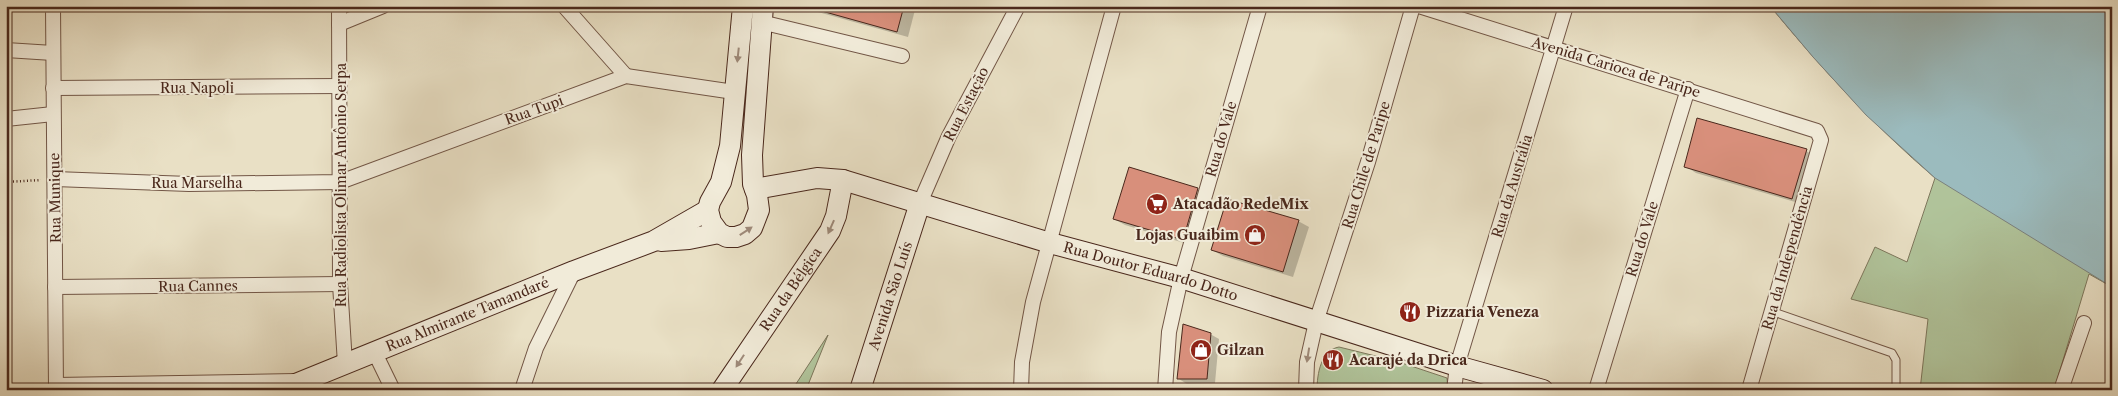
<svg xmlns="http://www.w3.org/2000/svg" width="2118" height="396" font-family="'Libre Caslon Text',serif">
<rect width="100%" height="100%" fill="#e9e0c5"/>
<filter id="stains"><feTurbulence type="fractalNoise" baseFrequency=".004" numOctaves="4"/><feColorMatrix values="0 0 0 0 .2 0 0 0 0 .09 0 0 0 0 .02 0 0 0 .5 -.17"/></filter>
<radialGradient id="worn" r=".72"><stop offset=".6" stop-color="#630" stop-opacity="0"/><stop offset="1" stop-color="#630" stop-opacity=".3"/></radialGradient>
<!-- green -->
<g fill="#b0c39a" stroke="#7d765b">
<path d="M1770,6H2112V287L2089,274L2054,390H1920L1928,319L1851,299L1875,247L1907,262L1935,178C1874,126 1821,68 1770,6Z"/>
<polygon points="828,335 806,390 792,390"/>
<path d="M1339,347L1396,361L1447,378L1448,390H1317C1317,374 1321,350 1339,347Z"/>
</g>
<!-- water -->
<polygon fill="#9bbbbe" stroke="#7b807d" points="1770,6 2112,6 2112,287 1935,178 1866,115 1813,57"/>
<!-- shadow -->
<g fill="#0003">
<polygon points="808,6 916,6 908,37 818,12"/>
<polygon points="1806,151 1817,157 1802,204 1696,173 1685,166"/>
<polygon points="1197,189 1208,195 1194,246 1125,225 1114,219"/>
<polygon points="1298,221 1309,227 1293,277 1223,256 1212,250"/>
<polygon points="1210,334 1219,339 1215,383 1187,384 1179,379"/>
</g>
<!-- building -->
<g fill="#d88f7b" stroke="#4a281c">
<polygon points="819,6 904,6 897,32 818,10"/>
<polygon points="1697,118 1807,149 1792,199 1684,167"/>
<polygon points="1129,167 1198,188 1183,240 1113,219"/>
<polygon points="1227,199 1299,220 1283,272 1211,250"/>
<polygon points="1183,324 1211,333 1207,379 1177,379"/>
</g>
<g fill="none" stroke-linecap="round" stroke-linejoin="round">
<!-- lane casing -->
<g stroke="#725646" stroke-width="9">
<polyline id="lane" points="1771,311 1892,353 1896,360 1896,390"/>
</g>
<!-- street casing -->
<g stroke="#725646" stroke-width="16">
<g id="street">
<polyline points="53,6 56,390"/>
<polyline points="339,6 340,284 345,364"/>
<polyline points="564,6 626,76"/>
<polyline points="1419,6 1817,131 1821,140 1749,390"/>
<polyline points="761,22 902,56"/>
<polyline points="339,24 383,6"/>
<polyline points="6,50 53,53"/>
<polyline points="53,88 340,86"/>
<polyline points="6,119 53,114"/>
<polyline points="55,179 189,184 340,182 626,76 734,92"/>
<polyline points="920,203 949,136 1018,6"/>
<polyline points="55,287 340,284"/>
<polyline points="374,351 393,390"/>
<polyline points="56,385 295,381"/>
<polyline points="522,390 536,348 574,271"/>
<polyline points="1021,390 1022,362 1033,302 1114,6"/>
<polyline points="1165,390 1169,332 1181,278 1260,6"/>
<polyline points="1306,390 1307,362 1316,322 1368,162 1413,6"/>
<polyline points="1454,390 1457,366 1566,6"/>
<polyline points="1596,390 1688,89"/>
<polyline points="2061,390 2084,323"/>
</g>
</g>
<!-- secondary casing -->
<g stroke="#4a281c" stroke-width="22">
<g id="secondary">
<polyline points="743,6 730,146 721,182 710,202 708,210 711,222 719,233 727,237 736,237 745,234 752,228 759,210 757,195 753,184 752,155 763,6"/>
<path id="s1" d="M755,189L817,178L843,180L1050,243L1181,278L1457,366L1543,390"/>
<polyline points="661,241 689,239 719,233"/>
<path id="s2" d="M281,390L574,271L654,241L708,210"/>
<path id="s3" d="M722,390L830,231L836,216L843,180"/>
<path id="s4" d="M860,390L920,203"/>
</g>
</g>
<!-- path -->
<polyline stroke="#4a281c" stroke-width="2.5" stroke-dasharray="1 2.5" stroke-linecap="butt" points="6,182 41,180"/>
<!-- lane -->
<use href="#lane" stroke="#f1ebd9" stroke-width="7"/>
<!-- street -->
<use href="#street" stroke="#f1ebd9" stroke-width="14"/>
<!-- secondary -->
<use href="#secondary" stroke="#f1ebd9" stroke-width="20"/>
</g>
<!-- one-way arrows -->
<defs><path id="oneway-solid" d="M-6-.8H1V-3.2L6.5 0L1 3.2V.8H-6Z" transform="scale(1.25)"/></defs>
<g fill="#9e8a7a">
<use href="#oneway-solid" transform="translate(738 55) rotate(96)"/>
<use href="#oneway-solid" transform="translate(831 227) rotate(114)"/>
<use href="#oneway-solid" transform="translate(746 231) rotate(-33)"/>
<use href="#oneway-solid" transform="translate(1308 355) rotate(99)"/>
<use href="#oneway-solid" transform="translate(740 361) rotate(123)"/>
</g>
<!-- icons -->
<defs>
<g id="supermarket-disc" transform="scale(1.125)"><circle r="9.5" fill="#8f2418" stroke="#f1ebd9"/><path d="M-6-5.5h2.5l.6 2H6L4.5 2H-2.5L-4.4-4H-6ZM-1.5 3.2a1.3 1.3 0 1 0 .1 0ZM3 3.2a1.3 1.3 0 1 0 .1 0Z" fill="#fff"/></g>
<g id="shop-disc" transform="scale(1.125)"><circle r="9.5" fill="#8f2418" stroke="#f1ebd9"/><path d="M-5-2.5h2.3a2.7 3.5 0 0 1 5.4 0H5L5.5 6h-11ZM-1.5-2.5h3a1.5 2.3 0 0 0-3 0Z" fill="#fff"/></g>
<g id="restaurant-disc" transform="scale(1.125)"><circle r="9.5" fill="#8f2418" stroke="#f1ebd9"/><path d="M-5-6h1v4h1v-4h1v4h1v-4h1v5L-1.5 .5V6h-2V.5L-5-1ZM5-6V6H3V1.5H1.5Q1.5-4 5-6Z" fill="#fff"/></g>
</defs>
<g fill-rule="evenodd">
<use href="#supermarket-disc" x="1157" y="204"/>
<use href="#shop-disc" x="1255" y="235"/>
<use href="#restaurant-disc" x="1410" y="312"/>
<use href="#shop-disc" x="1201" y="350"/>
<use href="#restaurant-disc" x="1333" y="360"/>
</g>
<g text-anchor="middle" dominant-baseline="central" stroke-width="4" stroke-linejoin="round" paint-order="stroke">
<!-- street labels -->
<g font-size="14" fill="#4a281c" stroke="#f1ebd9">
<text transform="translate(1616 67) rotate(17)">Avenida Carioca de Paripe</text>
<text x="197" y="88">Rua Napoli</text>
<text transform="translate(966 104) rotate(-63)">Rua Estação</text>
<text transform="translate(534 110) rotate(-20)">Rua Tupi</text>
<text transform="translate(1221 139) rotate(-74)">Rua do Vale</text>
<text transform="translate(1366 165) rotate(-73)">Rua Chile de Paripe</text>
<text x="197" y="183">Rua Marselha</text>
<text transform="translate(341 185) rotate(-90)">Rua Radiolista Olimar Antônio Serpa</text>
<text transform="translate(1512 186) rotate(-73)">Rua da Austrália</text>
<text transform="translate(55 198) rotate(-91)">Rua Munique</text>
<text transform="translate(1642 239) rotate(-73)">Rua do Vale</text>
<text transform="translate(1787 258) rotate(-74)">Rua da Independência</text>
<text stroke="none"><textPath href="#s1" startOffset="410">Rua Doutor Eduardo Dotto</textPath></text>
<text transform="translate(198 286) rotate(-1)">Rua Cannes</text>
<text stroke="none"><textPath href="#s3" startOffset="122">Rua da Bélgica</textPath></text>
<text stroke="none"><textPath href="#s4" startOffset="99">Avenida São Luís</textPath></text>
<text stroke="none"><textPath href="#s2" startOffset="201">Rua Almirante Tamandaré</textPath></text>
</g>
<!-- poi labels -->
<g font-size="14" font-weight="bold" fill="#4a281c" stroke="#f1ebd9" text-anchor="start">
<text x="1173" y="204">Atacadão RedeMix</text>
<text x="1239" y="235" text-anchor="end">Lojas Guaibim</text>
<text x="1426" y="312">Pizzaria Veneza</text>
<text x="1217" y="350">Gilzan</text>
<text x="1349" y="360">Acarajé da Drica</text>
</g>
</g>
<!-- margin -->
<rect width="2118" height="396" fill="none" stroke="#e9e0c5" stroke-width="25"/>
<rect x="8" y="8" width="2103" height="381" fill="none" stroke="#4a281c" stroke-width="2.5"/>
<rect x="12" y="12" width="2093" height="371" fill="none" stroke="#4a281c"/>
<rect width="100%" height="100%" filter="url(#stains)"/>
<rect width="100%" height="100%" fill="url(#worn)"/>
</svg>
